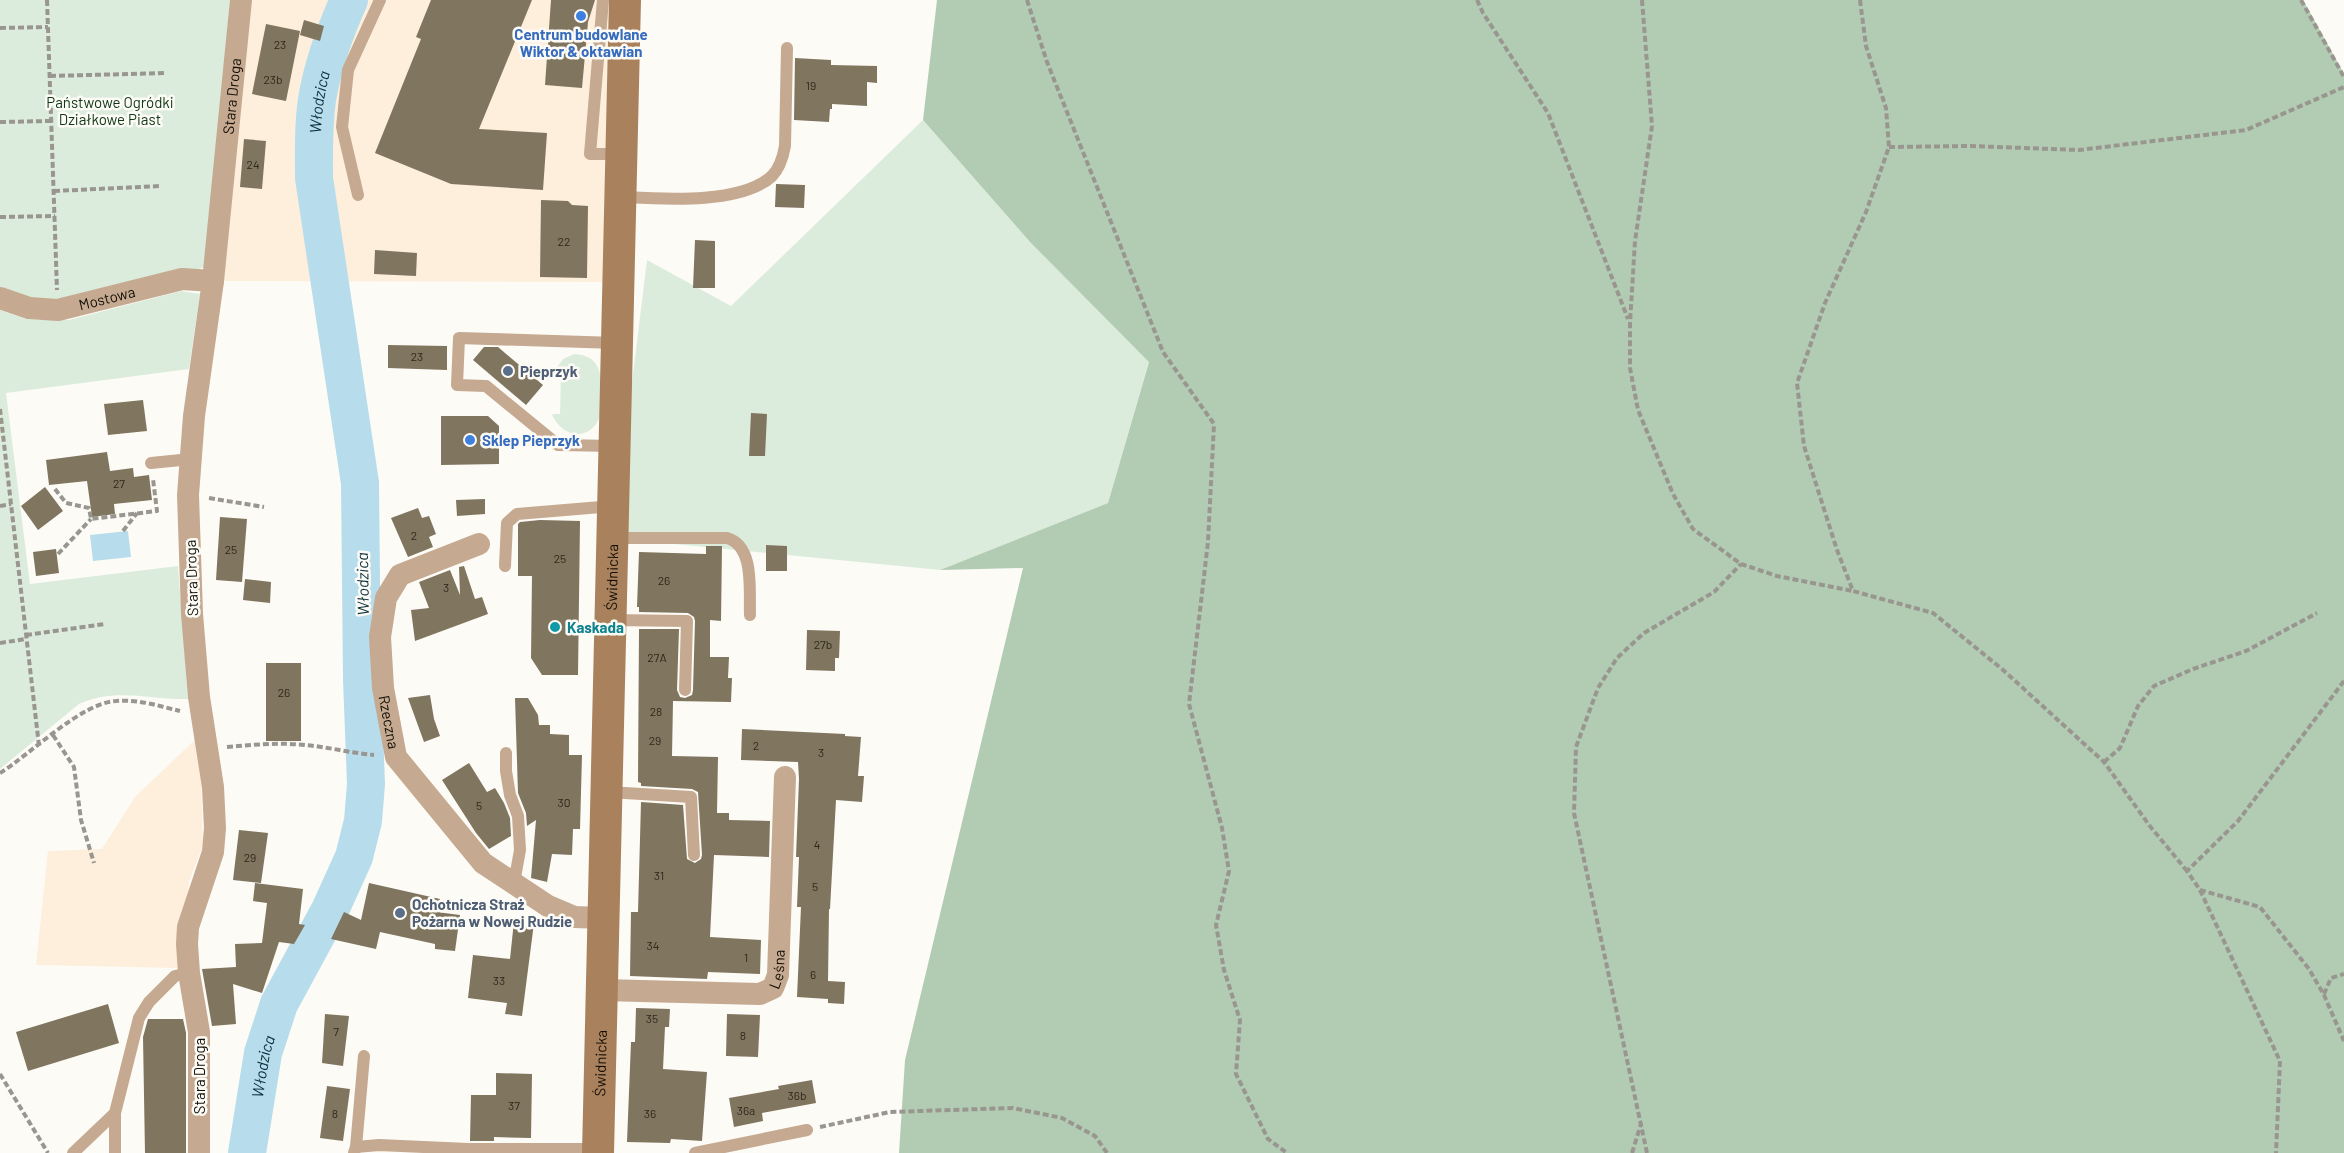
<svg xmlns="http://www.w3.org/2000/svg" width="2344" height="1153" font-family="Barlow,sans-serif">
<rect width="100%" height="100%" fill="#fdfbf6"/>
<!-- industrial -->
<g fill="#fdefdc">
<polygon points="242,0 623,0 607,282 213,281"/>
<polygon points="200,735 203,845 189,882 180,968 36,965 48,851 102,849 135,797"/>
</g>
<!-- green -->
<g fill="#dcecdc">
<polygon points="0,0 230,0 206,267 65,302 52,303 0,290"/>
<polygon points="923,120 1030,242 1149,361 1108,503 940,570 613,538 647,260 731,306"/>
<path d="M181,291L200,294L189,369L6,393L30,584L178,566L188,699C150,700 116,687 79,704L0,769V310L26,319L69,320Z"/>
<path d="M574,354C602,355 602,377 601,398C600,406 601,415 598,421C585,443 560,435 552,414H560L561,374L553,373L563,359Z"/>
</g>
<!-- forest -->
<polygon fill="#b2ccb3" points="937,0 2303,0 2344,74 2344,1153 899,1153 905,1060 1023,568 940,570 1108,503 1149,362 1030,242 923,120"/>
<!-- water -->
<polygon fill="#b7ddec" points="128,531 131,557 93,561 90,535"/>
<g fill="none" stroke-linecap="round" stroke-linejoin="round">
<!-- river -->
<path stroke="#b7ddec" stroke-width="38" id="s1" d="M247,1153L263,1053L279,1004L330,910L354,857L363,821L366,784L362,679L360,483L314,178C314,150 313,121 318,94C324,62 336,29 349,0"/>
</g>
<!-- building -->
<g fill="#80755e">
<polygon points="431,0 532,0 479,129 547,133 543,190 451,184 375,153 421,39 416,37"/>
<polygon points="551,0 595,0 588,22 582,88 545,85"/>
<polygon points="304,20 324,26 320,41 300,35"/>
<polygon points="266,24 300,31 286,101 252,94"/>
<polygon points="795,58 831,60 831,65 877,66 877,83 867,82 867,106 832,104 832,109 830,109 829,122 794,120"/>
<polygon points="244,139 266,141 262,189 240,187"/>
<polygon points="776,184 805,185 804,208 775,207"/>
<polygon points="541,200 568,201 572,205 588,206 587,278 540,277"/>
<polygon points="695,240 715,241 715,288 693,288"/>
<polygon points="375,250 417,253 416,276 374,274"/>
<polygon points="388,345 447,346 447,370 388,368"/>
<polygon points="484,347 498,347 543,385 526,405 473,360"/>
<polygon points="143,400 147,431 108,435 104,404"/>
<polygon points="751,413 767,414 765,456 749,456"/>
<polygon points="441,416 488,416 499,426 499,464 441,465"/>
<polygon points="107,452 110,471 133,468 134,477 149,475 152,500 114,504 115,514 92,517 87,481 49,485 46,460"/>
<polygon points="45,487 63,511 38,530 21,506"/>
<polygon points="485,499 485,514 457,516 456,500"/>
<polygon points="418,508 422,518 429,516 436,534 429,537 433,547 408,557 391,518"/>
<polygon points="220,517 247,519 242,582 216,580"/>
<polygon points="540,520 580,521 578,675 542,675 531,658 532,576 518,576 518,524 520,522"/>
<polygon points="766,545 787,546 787,571 766,571"/>
<polygon points="706,546 722,546 721,621 710,620 710,657 729,657 728,678 732,678 731,702 673,701 672,756 718,757 717,813 729,813 729,820 770,821 769,857 714,855 710,937 761,940 760,974 708,972 707,979 630,976 631,912 638,912 641,802 683,805 687,859 695,863 701,859 702,855 698,792 692,789 641,786 641,783 638,782 639,629 679,629 677,690 680,697 685,698 692,695 693,690 695,621 694,617 688,613 639,612 639,607 637,607 639,552 706,554"/>
<polygon points="56,549 59,573 36,576 33,552"/>
<polygon points="464,566 475,599 482,597 488,614 415,641 411,610 429,608 419,582 450,570 460,595 459,567"/>
<polygon points="245,579 271,582 270,603 243,600"/>
<polygon points="807,630 840,631 839,658 835,658 835,671 806,670"/>
<rect x="266" y="663" width="35" height="78"/>
<polygon points="430,695 434,719 440,736 424,742 408,698"/>
<polygon points="515,698 528,698 538,715 539,725 550,725 550,734 569,735 569,755 582,755 580,829 573,829 572,855 552,854 547,882 531,878 536,820 527,826 526,813 518,793"/>
<polygon points="742,729 845,734 845,736 861,737 858,776 864,776 862,802 836,800 830,909 829,909 828,981 845,982 844,1004 828,1003 828,999 797,997 801,907 797,907 799,857 796,857 799,779 798,762 741,760"/>
<polygon points="469,763 487,792 495,788 504,803 510,818 511,836 489,849 476,833 442,780"/>
<polygon points="239,830 268,833 261,883 233,880"/>
<polygon points="255,883 303,889 299,924 305,925 294,944 279,942 262,993 233,984 236,1024 212,1026 202,969 236,967 235,944 262,943 267,903 253,901"/>
<polygon points="369,883 440,899 437,912 460,915 455,951 435,949 435,944 380,932 376,949 331,939 344,912 361,920"/>
<polygon points="514,921 534,923 522,1016 505,1014 507,1003 468,998 473,955 510,959"/>
<polygon points="108,1004 119,1043 28,1071 16,1032"/>
<polygon points="636,1008 670,1009 669,1027 665,1027 663,1069 707,1072 702,1141 671,1139 670,1143 627,1142 631,1042 635,1042"/>
<polygon points="325,1014 349,1016 343,1066 322,1063"/>
<polygon points="727,1014 760,1015 758,1057 726,1056"/>
<polygon points="148,1019 183,1019 186,1033 186,1153 145,1153 143,1037"/>
<polygon points="496,1073 532,1074 531,1138 494,1137 494,1141 470,1141 471,1095 496,1095"/>
<polygon points="812,1080 816,1103 762,1113 763,1121 734,1127 729,1098 779,1089 778,1086"/>
<polygon points="327,1086 350,1089 343,1141 320,1138"/>
</g>
<g fill="none" stroke-linecap="round" stroke-linejoin="round">
<!-- path -->
<g stroke="#999690" stroke-width="4" stroke-dasharray="6 3" stroke-linecap="butt">
<polyline points="47,0 57,290"/>
<polyline points="1027,0 1047,62 1163,352 1214,424 1208,542 1189,704 1222,828 1229,871 1216,925 1224,970 1240,1020 1236,1074 1268,1139 1287,1153"/>
<polyline points="1477,0 1483,13 1548,113 1628,319"/>
<polyline points="1642,0 1652,126 1635,241 1630,323 1630,368 1638,410 1673,494 1693,529 1741,564 1777,576 1853,591"/>
<polyline points="1860,0 1866,46 1886,108 1889,147 1866,212 1825,303 1797,383 1804,446 1837,550 1853,591 1933,613 2002,669 2104,762 2149,825 2187,871"/>
<polyline points="2301,0 2344,77"/>
<polyline points="0,28 48,27"/>
<polyline points="50,76 167,73"/>
<polyline points="0,122 51,121"/>
<polyline points="1889,147 1971,146 2079,150 2246,130 2344,87"/>
<polyline points="54,191 161,186"/>
<polyline points="0,217 55,216"/>
<polyline points="0,409 39,746"/>
<polyline points="55,489 66,503 89,508 91,519 157,511 153,479"/>
<polyline points="209,498 264,507"/>
<polyline points="0,506 11,504"/>
<polyline points="123,531 137,513"/>
<polyline points="58,554 91,519"/>
<polyline points="26,635 105,624"/>
<polyline points="0,643 26,639"/>
<polyline points="2344,681 2238,821 2187,871 2200,890 2260,907 2309,969 2324,995 2344,1041"/>
<polyline points="53,735 74,767 81,820 94,863"/>
<path d="M227,747C253,745 279,742 305,745C328,747 351,753 374,755"/>
<polyline points="2104,762 2120,748 2138,706 2154,686 2193,669 2246,651 2317,613"/>
<path d="M0,773C32,753 81,703 116,701C138,699 159,706 180,711"/>
<polyline points="2200,890 2280,1061 2276,1153"/>
<polyline points="2324,994 2331,978 2344,974"/>
<polyline points="0,1074 48,1153"/>
<polyline points="820,1127 890,1112 1013,1108 1062,1118 1095,1136 1107,1153"/>
<polyline points="1632,1153 1641,1124"/>
<polyline points="1647,1153 1574,813 1576,747 1598,688 1617,658 1644,633 1714,592 1741,564"/>
</g>
<!-- lane -->
<g stroke="#c5a991" stroke-width="12">
<polyline points="603,0 590,154 620,154"/>
<polyline points="358,195 342,127 348,70 380,0"/>
<path d="M621,197C661,199 741,205 772,176C780,168 783,157 785,146L787,48"/>
<polyline points="614,446 558,445 486,386 457,385 459,338 616,343"/>
<polyline points="151,463 191,459"/>
<path d="M613,538H727C755,546 749,591 750,615"/>
<polyline points="505,566 507,523 517,514 613,506"/>
<polyline points="611,620 687,621 685,690"/>
<polyline points="506,753 506,771 510,795 518,816 520,850 514,883"/>
<polyline points="608,792 691,797 694,855"/>
<polyline points="356,1147 364,1056"/>
<polyline points="73,1153 115,1113"/>
<polyline points="115,1153 115,1113 139,1018 149,1002 175,976 189,973"/>
<polyline points="354,1153 356,1147 379,1145 468,1149 597,1149"/>
<polyline points="695,1153 807,1130"/>
</g>
<!-- street -->
<g stroke="#c5a991" stroke-width="22">
<path id="s2" d="M0,298L29,308L58,310L182,279L213,281"/>
<path id="s3" d="M479,544L400,575L386,598L380,637L383,688L396,757L483,863L548,906L574,917L604,918"/>
<path id="s4" d="M602,990L760,994L773,988L778,975L785,777"/>
<path id="s5" d="M199,1153V1032L189,973L187,944L188,927L213,852L215,828L213,787L199,697L192,614L188,495L194,416L213,281L241,0"/>
</g>
<!-- secondary -->
<path stroke="#aa815d" stroke-width="32" id="s6" d="M598,1153L625,0"/>
</g>
<!-- markers -->
<g fill="#3f7fe0" stroke="#fdfbf6" stroke-width="2">
<circle cx="581" cy="16" r="6"/>
<circle cx="470" cy="440" r="6"/>
</g>
<g fill="#5c6f8a" stroke="#fdfbf6" stroke-width="2">
<circle cx="508" cy="371" r="6"/>
<circle cx="400" cy="913" r="6"/>
</g>
<circle fill="#0f9aa8" stroke="#fdfbf6" stroke-width="2" cx="555" cy="627" r="6"/>
<g text-anchor="middle" dominant-baseline="central" stroke-width="5" stroke-linejoin="round" paint-order="stroke">
<!-- number labels -->
<g font-size="12" fill="#2e281b">
<text x="280" y="44">23</text>
<text x="273" y="79">23b</text>
<text x="811" y="85">19</text>
<text x="253" y="164">24</text>
<text x="564" y="241">22</text>
<text x="417" y="356">23</text>
<text x="119" y="483">27</text>
<text x="414" y="535">2</text>
<text x="231" y="549">25</text>
<text x="560" y="558">25</text>
<text x="664" y="580">26</text>
<text x="446" y="587">3</text>
<text x="823" y="644">27b</text>
<text x="657" y="657">27A</text>
<text x="284" y="692">26</text>
<text x="656" y="711">28</text>
<text x="655" y="740">29</text>
<text x="756" y="745">2</text>
<text x="821" y="752">3</text>
<text x="564" y="802">30</text>
<text x="479" y="805">5</text>
<text x="817" y="844">4</text>
<text x="250" y="857">29</text>
<text x="659" y="875">31</text>
<text x="815" y="886">5</text>
<text x="653" y="945">34</text>
<text x="746" y="957">1</text>
<text x="813" y="974">6</text>
<text x="499" y="980">33</text>
<text x="652" y="1018">35</text>
<text x="336" y="1031">7</text>
<text x="743" y="1035">8</text>
<text x="797" y="1095">36b</text>
<text x="514" y="1105">37</text>
<text x="746" y="1110">36a</text>
<text x="335" y="1113">8</text>
<text x="650" y="1113">36</text>
</g>
<!-- shop labels -->
<g font-size="15" font-weight="bold" fill="#366cbe" stroke="#fdfbf6">
<text x="581" y="34">Centrum budowlane<tspan x="581" dy="17">Wiktor &amp; oktawian</tspan></text>
<text x="482" y="440" text-anchor="start">Sklep Pieprzyk</text>
</g>
<!-- street labels -->
<g font-size="15" fill="#120e05" stroke="#fdfbf6">
<text stroke="none"><textPath href="#s5" startOffset="1066">Stara Droga</textPath></text>
<text stroke="none"><textPath href="#s2" startOffset="110">Mostowa</textPath></text>
<text stroke="none"><textPath href="#s6" startOffset="576">Świdnicka</textPath></text>
<text transform="translate(191 578) rotate(-92)">Stara Droga</text>
<text stroke="none"><textPath href="#s3" startOffset="237">Rzeczna</textPath></text>
<text stroke="none"><textPath href="#s4" startOffset="192">Leśna</textPath></text>
<text stroke="none"><textPath href="#s6" startOffset="90">Świdnicka</textPath></text>
<text transform="translate(199 1076) rotate(-90)">Stara Droga</text>
</g>
<!-- park labels -->
<g font-size="15" fill="#0f3715" stroke="#fdfbf6">
<text x="110" y="102">Państwowe Ogródki<tspan x="110" dy="17">Działkowe Piast</tspan></text>
</g>
<!-- service labels -->
<g font-size="15" font-weight="bold" fill="#4e5e75" stroke="#fdfbf6" text-anchor="start">
<text x="520" y="371">Pieprzyk</text>
<text x="412" y="904">Ochotnicza Straż<tspan x="412" dy="17">Pożarna w Nowej Rudzie</tspan></text>
</g>
<!-- culture labels -->
<g font-size="15" font-weight="bold" fill="#0d838f" stroke="#fdfbf6" text-anchor="start">
<text x="567" y="627">Kaskada</text>
</g>
<!-- water labels -->
<g font-size="16" font-style="italic" fill="#0d303c" stroke="#fdfbf6">
<text stroke="none"><textPath href="#s1" startOffset="1078">Włodzica</textPath></text>
<text transform="translate(362 584) rotate(-91)">Włodzica</text>
<text stroke="none"><textPath href="#s1" startOffset="88">Włodzica</textPath></text>
</g>
</g>
</svg>
